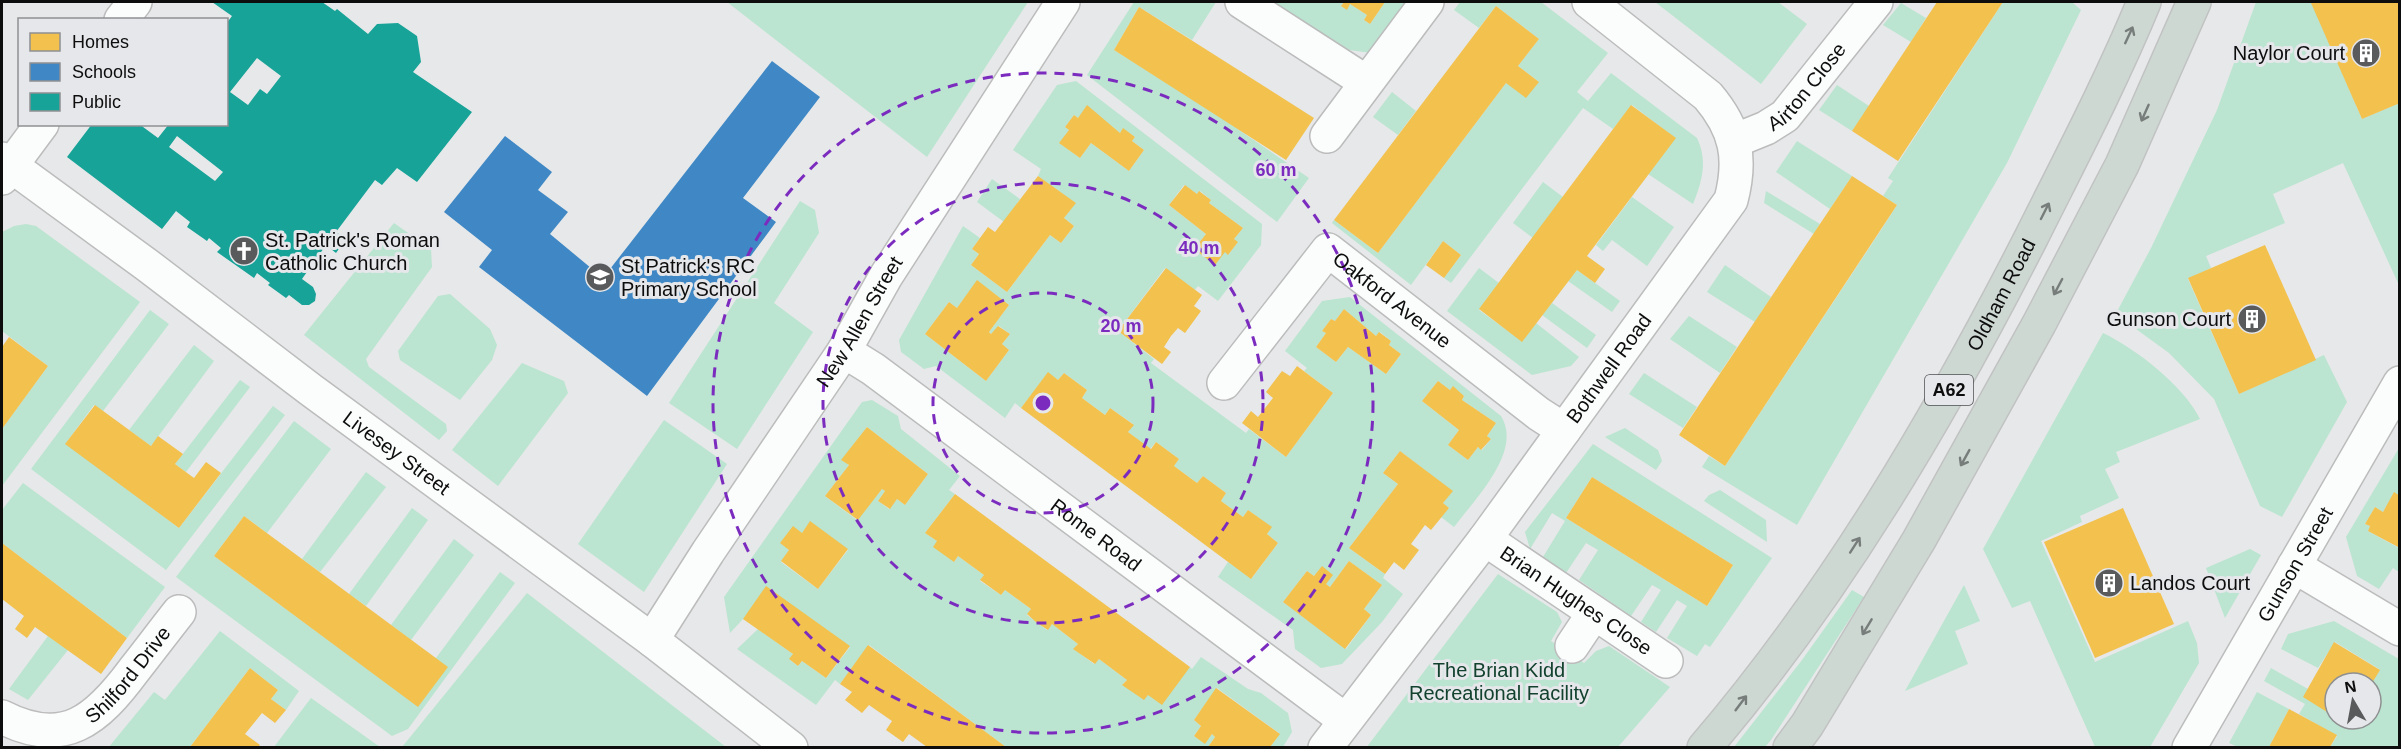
<svg xmlns="http://www.w3.org/2000/svg" width="2401" height="749" font-family="Helvetica,sans-serif">
<rect width="100%" height="100%" fill="#e7e8e9"/>
<!-- green -->
<g fill="#bbe5d1" fill-rule="evenodd">
<polygon points="727,2 1028,2 927,157"/>
<polygon points="1134,2 1216,2 1192,40 1139,7 1114,50 1213,112 1309,178 1277,222 1087,75"/>
<polygon points="1272,2 1344,2 1341,6 1347,9 1350,4 1367,15 1364,20 1370,24 1385,2 1413,2 1371,53 1349,50"/>
<path d="M1460,2H1541L1608,53L1577,92L1588,101L1611,73L1697,138C1708,161 1702,182 1693,204L1648,174L1675,138L1632,105L1613,129L1583,108L1451,283L1444,278L1461,255L1443,241L1411,285L1332,223L1334,220L1378,253L1506,83L1538,81L1518,66L1539,39L1496,6L1479,28L1454,10Z"/>
<polygon points="1655,2 1778,2 1807,24 1761,84"/>
<polygon points="2003,2 2073,2 2073,3 2081,10 2007,163 1797,525 1702,467 1709,456 1725,466 1881,230 1897,205 1883,196 1893,181 1888,178"/>
<polygon points="2256,2 2316,2 2312,3 2362,119 2399,103 2398,283 2343,163 2273,194 2285,223 2206,256 2211,268 2188,279 2239,394 2324,355 2347,402 2282,517 2260,506 2214,399 2169,353 2136,329 2113,319 2151,248 2217,110"/>
<polygon points="1901,3 1926,18 1911,42 1883,25"/>
<path d="M1076,81L1262,224L1261,245L1218,301L1198,286L1195,290L1165,268L1118,331L1154,359L1151,363L1246,433L1249,429L1286,457L1333,393L1304,371L1307,368L1285,351L1322,301L1350,297L1501,416C1523,451 1475,499 1454,527L1441,517L1449,508L1443,503L1452,491L1400,451L1383,473L1398,484L1349,548L1385,574L1383,578L1403,594L1382,622L1342,664L1321,668L1295,649L1293,630L1218,577L1228,562L1252,578L1278,543L1267,534L1271,527L1248,510L1243,517L1221,501L1226,493L1203,476L1197,483L1174,466L1179,459L1156,442L1150,449L1128,432L1133,424L1110,408L1105,415L1082,398L1087,390L1064,373L1058,380L1048,373L1021,408L1015,403L1005,418L936,366L924,369L901,352L899,340L963,226L980,238L972,249L979,254L971,265L1007,292L1050,235L1061,243L1074,226L1064,218L1075,203L1038,176L1041,169L1013,150L1057,85ZM1087,106L1120,133L1123,129L1135,137L1132,141L1144,150L1129,171L1091,143L1080,158L1060,143L1069,130L1065,127L1074,115L1078,118ZM1184,185L1197,194L1200,191L1211,200L1209,203L1243,228L1234,239L1237,243L1229,254L1225,252L1194,249L1206,234L1169,205ZM977,281L1009,305L989,332L991,334L999,326L1010,334L1002,344L1009,350L986,381L925,334L949,302L957,308ZM1344,309L1376,336L1380,332L1391,341L1389,345L1401,354L1386,374L1348,347L1336,362L1316,347L1326,333L1322,331L1331,319L1335,321ZM1438,381L1450,390L1453,387L1464,396L1462,400L1496,423L1487,436L1491,439L1482,450L1478,447L1468,460L1448,445L1459,430L1422,401ZM1349,561L1382,585L1364,609L1371,615L1346,649L1283,602L1307,571L1314,576L1322,567L1326,584L1330,587Z"/>
<polygon points="1837,85 1869,106 1852,131 1819,110"/>
<polygon points="1392,92 1416,111 1398,135 1373,117"/>
<polygon points="1797,141 1852,176 1830,209 1776,172"/>
<polygon points="992,179 1020,199 1004,222 977,202"/>
<polygon points="1543,182 1563,197 1533,238 1513,223"/>
<polygon points="1766,191 1820,224 1814,234 1764,203"/>
<polygon points="1632,197 1674,227 1647,266 1612,240 1603,251 1596,245"/>
<polygon points="800,201 815,210 819,233 774,303 813,332 737,449 669,403"/>
<polygon points="394,223 431,249 432,267 366,359 369,367 446,424 447,431 439,440 304,335"/>
<polygon points="26,224 36,226 140,302 2,486 2,429 48,366 2,331 2,232 14,226"/>
<polygon points="1725,265 1771,297 1755,322 1707,292"/>
<polygon points="1479,268 1499,283 1479,310 1522,341 1536,323 1579,357 1571,366 1532,375 1447,311"/>
<polygon points="1577,270 1620,301 1612,312 1568,281"/>
<polygon points="450,294 490,329 497,345 492,360 460,400 400,360 398,351 438,296"/>
<polygon points="1552,303 1596,335 1587,348 1542,315"/>
<polygon points="150,310 169,324 103,411 94,405 66,443 179,528 273,406 285,415 166,570 31,469"/>
<polygon points="1689,316 1737,347 1720,373 1670,339"/>
<path d="M2103,333C2135,348 2184,386 2200,419L2116,452L2120,462L2105,469L2119,498L2080,516L2082,522L2041,541L2095,662L2188,621L2197,643L2199,663L2150,747H2095L2030,601L2012,608L1983,549Z"/>
<polygon points="194,345 214,361 151,446 129,430"/>
<polygon points="522,363 564,381 568,393 498,486 452,450"/>
<polygon points="1644,373 1697,407 1683,428 1629,394"/>
<polygon points="240,380 250,387 186,472 175,464"/>
<path d="M872,400L898,416L901,429L960,476L949,490L955,494L925,533L937,541L954,562L958,556L984,575L980,581L1001,595L1005,590L1031,609L1027,615L1047,630L1052,624L1078,644L1074,649L1094,664L1099,659L1127,680L1123,684L1148,695L1190,667L1192,669L1201,657L1248,689L1261,693L1288,713L1292,732L1283,747H1270L1279,733L1217,688L1194,720L1201,726L1194,736L1205,743L1212,734L1215,737L1208,747H1006L869,645L840,684L835,680L816,705L737,649L758,629L793,654L790,660L798,666L802,661L826,678L850,647L743,619L730,633L724,597L862,402ZM867,427L928,474L905,505L897,499L889,509L878,501L885,491L882,489L857,520L825,496L849,465L842,460ZM810,522L848,550L818,589L781,562L789,550L781,543L802,533Z"/>
<polygon points="664,420 727,464 644,592 578,544"/>
<polygon points="294,421 331,449 267,533 244,516 214,556 373,673 436,658 500,572 515,583 408,729 392,736 176,577"/>
<polygon points="1625,428 1658,450 1662,461 1656,470 1605,437"/>
<path d="M1593,444L1772,558L1710,647L1705,644L1697,656L1667,638L1687,606L1677,600L1656,632L1641,622L1661,590L1652,585L1631,616L1579,580L1598,550L1586,543L1566,573L1543,557L1565,521L1552,513L1530,549L1525,532ZM1592,477L1733,565L1707,606L1566,518Z"/>
<polygon points="2399,448 2399,496 2394,493 2383,512 2375,507 2365,524 2370,526 2368,531 2399,548 2399,572 2393,568 2379,589 2357,576 2346,537"/>
<polygon points="366,472 386,487 320,572 302,559"/>
<polygon points="23,483 165,587 127,638 2,543 2,510"/>
<polygon points="1720,490 1766,520 1767,542 1704,501 1709,495"/>
<polygon points="412,508 428,520 366,606 349,594"/>
<polygon points="454,539 474,555 411,640 391,625"/>
<polygon points="2250,549 2261,555 2225,618 2206,568"/>
<polygon points="1498,574 1557,612 1562,622 1551,641 1584,663 1596,651 1609,646 1670,687 1618,747 1366,748"/>
<polygon points="1964,585 1980,621 1955,631 1968,664 1905,691"/>
<polygon points="1852,590 1864,597 1771,740 1765,747 1734,747 1802,660"/>
<polygon points="527,593 726,747 402,747"/>
<polygon points="2334,621 2399,659 2399,747 2330,747 2337,736 2299,714 2305,704 2264,681 2271,668 2308,689 2335,719 2348,724 2351,719 2371,719 2371,684 2379,669 2335,642 2318,668 2281,649 2288,634"/>
<polygon points="220,631 299,691 286,710 271,699 278,690 250,668 190,747 108,748 154,692 165,700"/>
<polygon points="48,636 68,650 28,700 9,689"/>
<polygon points="2257,692 2289,709 2269,747 2238,747 2229,743"/>
<polygon points="311,698 380,747 274,747"/>
</g>
<!-- homes -->
<g fill="#f2c14e">
<polygon points="1344,2 1385,2 1370,24 1364,20 1367,15 1350,4 1347,10 1341,6"/>
<polygon points="1937,2 2003,2 1898,161 1852,131"/>
<polygon points="2316,2 2400,2 2400,103 2362,119 2311,3"/>
<polygon points="1496,6 1539,39 1518,66 1539,82 1526,98 1506,83 1378,253 1334,220"/>
<polygon points="1139,7 1314,118 1286,160 1114,50"/>
<polygon points="1087,105 1120,133 1123,128 1135,137 1132,141 1144,150 1129,171 1091,143 1080,158 1059,143 1069,130 1065,127 1074,115 1078,118"/>
<polygon points="1631,105 1676,138 1587,256 1605,269 1595,283 1577,270 1522,342 1479,309"/>
<polygon points="1038,176 1076,203 1064,218 1074,226 1061,243 1050,235 1007,292 971,265 979,254 972,249 988,227 995,232"/>
<polygon points="1852,176 1897,205 1725,466 1679,435"/>
<polygon points="1185,185 1197,194 1199,191 1211,200 1209,203 1243,228 1234,239 1238,242 1228,255 1225,252 1215,265 1194,249 1206,234 1169,205"/>
<polygon points="1443,241 1461,255 1444,278 1426,265"/>
<polygon points="2265,245 2316,360 2239,394 2188,278"/>
<polygon points="1166,268 1202,295 1194,306 1201,311 1185,333 1178,328 1171,336 1164,347 1171,352 1162,364 1118,331"/>
<polygon points="977,280 1009,305 989,332 991,334 998,326 1010,334 1002,344 1009,350 986,381 925,334 949,302 957,308"/>
<polygon points="1344,309 1376,336 1379,332 1391,341 1389,345 1401,354 1386,374 1348,347 1336,362 1316,347 1326,333 1322,331 1331,319 1335,321"/>
<polygon points="9,337 48,366 2,429 2,347"/>
<polygon points="1297,366 1333,393 1286,457 1242,423 1251,411 1258,417 1273,398 1266,392 1282,371 1290,376"/>
<polygon points="1048,372 1058,380 1064,373 1087,390 1082,398 1105,415 1110,408 1134,425 1128,432 1151,449 1156,442 1179,459 1174,466 1197,483 1203,476 1226,493 1221,501 1243,517 1248,510 1272,527 1267,534 1278,543 1251,579 1021,408"/>
<polygon points="1438,381 1450,390 1453,386 1464,396 1462,400 1496,423 1487,436 1491,439 1481,450 1478,447 1468,460 1448,445 1459,430 1422,401"/>
<polygon points="95,405 151,446 158,436 183,454 175,464 194,478 206,462 221,473 179,528 65,444"/>
<polygon points="867,427 928,474 905,505 897,499 890,509 878,501 885,491 882,489 858,520 825,496 849,465 841,460"/>
<polygon points="1400,451 1453,491 1443,503 1449,508 1431,530 1425,525 1411,544 1419,550 1404,570 1394,562 1385,574 1349,548 1398,484 1383,473"/>
<polygon points="1592,477 1733,565 1707,606 1566,518"/>
<polygon points="2394,492 2400,496 2400,548 2368,531 2370,526 2365,524 2375,507 2383,512"/>
<polygon points="955,494 1190,667 1162,705 1148,695 1144,700 1122,685 1127,680 1099,659 1095,664 1073,649 1078,644 1052,624 1048,630 1037,623 1027,614 1031,609 1005,590 1001,595 980,580 984,575 958,556 954,562 933,547 937,541 925,533"/>
<polygon points="2123,508 2174,624 2095,658 2044,542"/>
<polygon points="244,516 448,667 418,707 214,556"/>
<polygon points="810,521 848,549 818,589 781,561 789,550 780,543 793,526 802,533"/>
<polygon points="2,543 127,638 101,674 35,627 27,638 15,629 24,616 2,599"/>
<polygon points="1349,561 1382,585 1364,609 1371,615 1345,649 1283,602 1307,571 1314,576 1322,566 1333,575 1326,584 1330,587"/>
<polygon points="766,586 850,646 826,678 802,661 798,666 789,659 793,654 743,619"/>
<polygon points="2334,642 2380,670 2372,683 2335,683 2335,717 2303,697"/>
<polygon points="868,645 929,690 1006,747 927,747 909,734 903,742 886,730 892,721 869,705 862,713 845,700 852,692 840,684"/>
<polygon points="250,668 278,690 271,699 286,710 275,723 262,713 245,734 260,745 258,747 190,747"/>
<polygon points="1216,688 1280,734 1270,747 1208,747 1215,737 1212,734 1205,744 1194,736 1201,726 1194,720"/>
<polygon points="2289,709 2337,735 2330,747 2269,747"/>
</g>
<!-- schools -->
<polygon fill="#3f88c5" points="772,61 820,97 743,198 776,222 647,396 479,267 492,250 444,212 505,136 552,172 538,190 568,212 550,234 603,278"/>
<!-- public -->
<path fill="#17a398" fill-rule="evenodd" d="M212,2H322L335,11L337,9L368,34L377,24L398,23L417,36L421,62L413,72L472,112L417,182L397,168L382,185L375,180L336,232L346,239L336,253L326,245L302,279L313,287L316,294L315,301L309,305H302L289,295L286,298L268,285L270,283L257,273L254,278L217,252L221,248L209,238L207,241L187,227L190,222L176,211L162,229L67,157L92,124H139L158,138L169,124H226V24L232,16ZM257,58L281,76L267,94L260,89L248,105L230,92ZM177,136L223,172L215,181L169,147Z"/>
<g fill="none" stroke-linecap="round" stroke-linejoin="round">
<!-- minor casing -->
<g stroke="#bcbcbd" stroke-width="36">
<g id="minor">
<polyline points="1242,2 1366,82"/>
<polyline points="121,20 135,2"/>
<polyline points="1327,136 1427,2"/>
<path id="s1" d="M1734,141L1766,128L1785,116L1876,2"/>
<path id="s2" d="M2,159L147,265L311,390L652,640L791,748"/>
<polyline points="2,178 42,124"/>
<path id="s3" d="M844,351L873,369L1345,720"/>
<path id="s4" d="M1224,383L1328,250L1539,414L1564,430"/>
<path id="s5" d="M1485,539L1666,661"/>
<polyline points="2294,566 2400,629"/>
<path id="s6" d="M652,640L708,552L844,351L886,276L1063,2"/>
<polyline points="1572,646 1594,613"/>
<path id="s7" d="M2,717C64,749 97,720 134,670C149,651 164,631 179,612"/>
<path id="s8" d="M1325,748L1485,539L1731,200C1742,158 1736,129 1708,96L1589,2"/>
<path id="s9" d="M2189,748L2400,383"/>
</g>
</g>
<!-- highway casing -->
<g stroke="#c1c2c2" stroke-width="36">
<g id="highway">
<path id="s10" d="M1704,748C1836,594 1939,418 2031,238C2070,160 2111,82 2144,2"/>
<polyline points="1790,748 1807,725 1919,540 2039,324 2122,165 2194,2"/>
</g>
</g>
<!-- minor -->
<use href="#minor" stroke="#fbfcfc" stroke-width="33"/>
<!-- highway -->
<use href="#highway" stroke="#ced8d3" stroke-width="33"/>
</g>
<!-- one-way arrows -->
<defs><path id="oneway-shaft" d="M-6 0H5M1.5-3L5.5 0L1.5 3" fill="none" stroke-width="1.6" stroke-linecap="round" stroke-linejoin="round" transform="scale(1.5)"/></defs>
<g stroke="#777d7a">
<use href="#oneway-shaft" transform="translate(2129 35) rotate(-65)"/>
<use href="#oneway-shaft" transform="translate(2145 113) rotate(114)"/>
<use href="#oneway-shaft" transform="translate(2045 211) rotate(-63)"/>
<use href="#oneway-shaft" transform="translate(2058 287) rotate(118)"/>
<use href="#oneway-shaft" transform="translate(1965 458) rotate(119)"/>
<use href="#oneway-shaft" transform="translate(1855 545) rotate(-57)"/>
<use href="#oneway-shaft" transform="translate(1867 627) rotate(121)"/>
<use href="#oneway-shaft" transform="translate(1741 703) rotate(-53)"/>
</g>
<!-- distance rings -->
<g fill="none" stroke="#7b2cbf" stroke-width="3" stroke-dasharray="10 8">
<circle cx="1043" cy="403" r="110"/>
<circle cx="1043" cy="403" r="220"/>
<circle cx="1043" cy="403" r="330"/>
</g>
<!-- icons -->
<defs>
<g id="building-disc" transform="scale(1.5)"><circle r="9.5" fill="#595a5b" stroke="#e6e7ea"/><path d="M-4-6H4V6H1V3H-1V6H-4ZM-2.5-4.3h1.7v1.8h-1.7ZM.8-4.3h1.7v1.8H.8ZM-2.5-1h1.7V.8h-1.7ZM.8-1h1.7V.8H.8Z" fill="#fff"/></g>
<g id="church-disc" transform="scale(1.5)"><circle r="9.5" fill="#595a5b" stroke="#e6e7ea"/><path d="M-1.2-6h2.4v3.5h3.3v2.4h-3.3V6h-2.4V-.1h-3.3v-2.4h3.3Z" fill="#fff"/></g>
<g id="school-disc" transform="scale(1.5)"><circle r="9.5" fill="#595a5b" stroke="#e6e7ea"/><path d="M0-5L7-2L0 1L-7-2ZM-4 1L0 2.5L4 1V4Q0 6-4 4Z" fill="#fff"/></g>
</defs>
<g fill-rule="evenodd">
<use href="#building-disc" x="2366" y="53"/>
<use href="#church-disc" x="244" y="251"/>
<use href="#school-disc" x="600" y="277"/>
<use href="#building-disc" x="2252" y="319"/>
<use href="#building-disc" x="2109" y="583"/>
</g>
<g text-anchor="middle" dominant-baseline="central" stroke-width="6" stroke-linejoin="round" paint-order="stroke">
<!-- shield labels -->
<rect fill="#e6e7ea" stroke="#4e4e50" stroke-width="1.5" x="1925" y="375" width="48" height="30" rx="4.5"/>
<g font-size="18" font-weight="bold" fill="#0d0d0e">
<text x="1949" y="390">A62</text>
</g>
<!-- poi labels -->
<g font-size="20" fill="#0d0d0e" stroke="#e6e7ea" text-anchor="start">
<text x="2345" y="53" text-anchor="end">Naylor Court</text>
<text x="265" y="240">St. Patrick's Roman<tspan x="265" dy="23">Catholic Church</tspan></text>
<text x="621" y="266">St Patrick's RC<tspan x="621" dy="23">Primary School</tspan></text>
<text x="2231" y="319" text-anchor="end">Gunson Court</text>
<text x="2130" y="583">Landos Court</text>
</g>
<!-- street labels -->
<g font-size="20" fill="#0d0d0e" stroke="#e6e7ea">
<text stroke="none"><textPath href="#s1" startOffset="93">Airton Close</textPath></text>
<text stroke="none"><textPath href="#s10" startOffset="543">Oldham Road</textPath></text>
<text stroke="none"><textPath href="#s4" startOffset="250">Oakford Avenue</textPath></text>
<text stroke="none"><textPath href="#s6" startOffset="380">New Allen Street</textPath></text>
<text stroke="none"><textPath href="#s8" startOffset="474">Bothwell Road</textPath></text>
<text stroke="none"><textPath href="#s2" startOffset="492">Livesey Street</textPath></text>
<text stroke="none"><textPath href="#s3" startOffset="312">Rome Road</textPath></text>
<text stroke="none"><textPath href="#s9" startOffset="212">Gunson Street</textPath></text>
<text stroke="none"><textPath href="#s5" startOffset="110">Brian Hughes Close</textPath></text>
<text stroke="none"><textPath href="#s7" startOffset="150">Shilford Drive</textPath></text>
</g>
<!-- park labels -->
<g font-size="20" fill="#12422e" stroke="#e6e7ea">
<text x="1499" y="670">The Brian Kidd<tspan x="1499" dy="23">Recreational Facility</tspan></text>
</g>
</g>
<circle cx="1043" cy="403" r="9" fill="#7b2cbf" stroke="#e6e7ea" stroke-width="3"/>
<g font-size="18" text-anchor="middle" font-weight="bold" fill="#7b2cbf" stroke="#e6e7ea" stroke-width="6" stroke-linejoin="round" paint-order="stroke">
<text x="1276" y="176">60 m</text>
<text x="1199" y="254">40 m</text>
<text x="1121" y="332">20 m</text>
</g>
<!-- border -->
<rect width="2401" height="749" fill="none" stroke="#0d0d0e" stroke-width="6"/>
<!-- legend -->
<rect x="18" y="18" width="210" height="108" fill="#e6e7ea" stroke="#8f9092" stroke-width="1.5"/>
<rect x="30" y="33" width="30" height="18" fill="#f2c14e" stroke="#8f9092" stroke-width="1.5"/>
<text x="72" y="48" font-size="18" fill="#0d0d0e">Homes</text>
<rect x="30" y="63" width="30" height="18" fill="#3f88c5" stroke="#8f9092" stroke-width="1.5"/>
<text x="72" y="78" font-size="18" fill="#0d0d0e">Schools</text>
<rect x="30" y="93" width="30" height="18" fill="#17a398" stroke="#8f9092" stroke-width="1.5"/>
<text x="72" y="108" font-size="18" fill="#0d0d0e">Public</text>
<!-- north arrow -->
<g transform="translate(2353 701) rotate(350)"><circle r="28" fill="#e6e7ea" stroke="#8f9092" stroke-width="1.5"/>
<path d="M0-4.5L10 22L0 15L-10 22Z" fill="#595a5b"/>
<text y="-9" font-size="16" font-weight="bold" text-anchor="middle" fill="#0d0d0e">N</text>
</g>
</svg>
